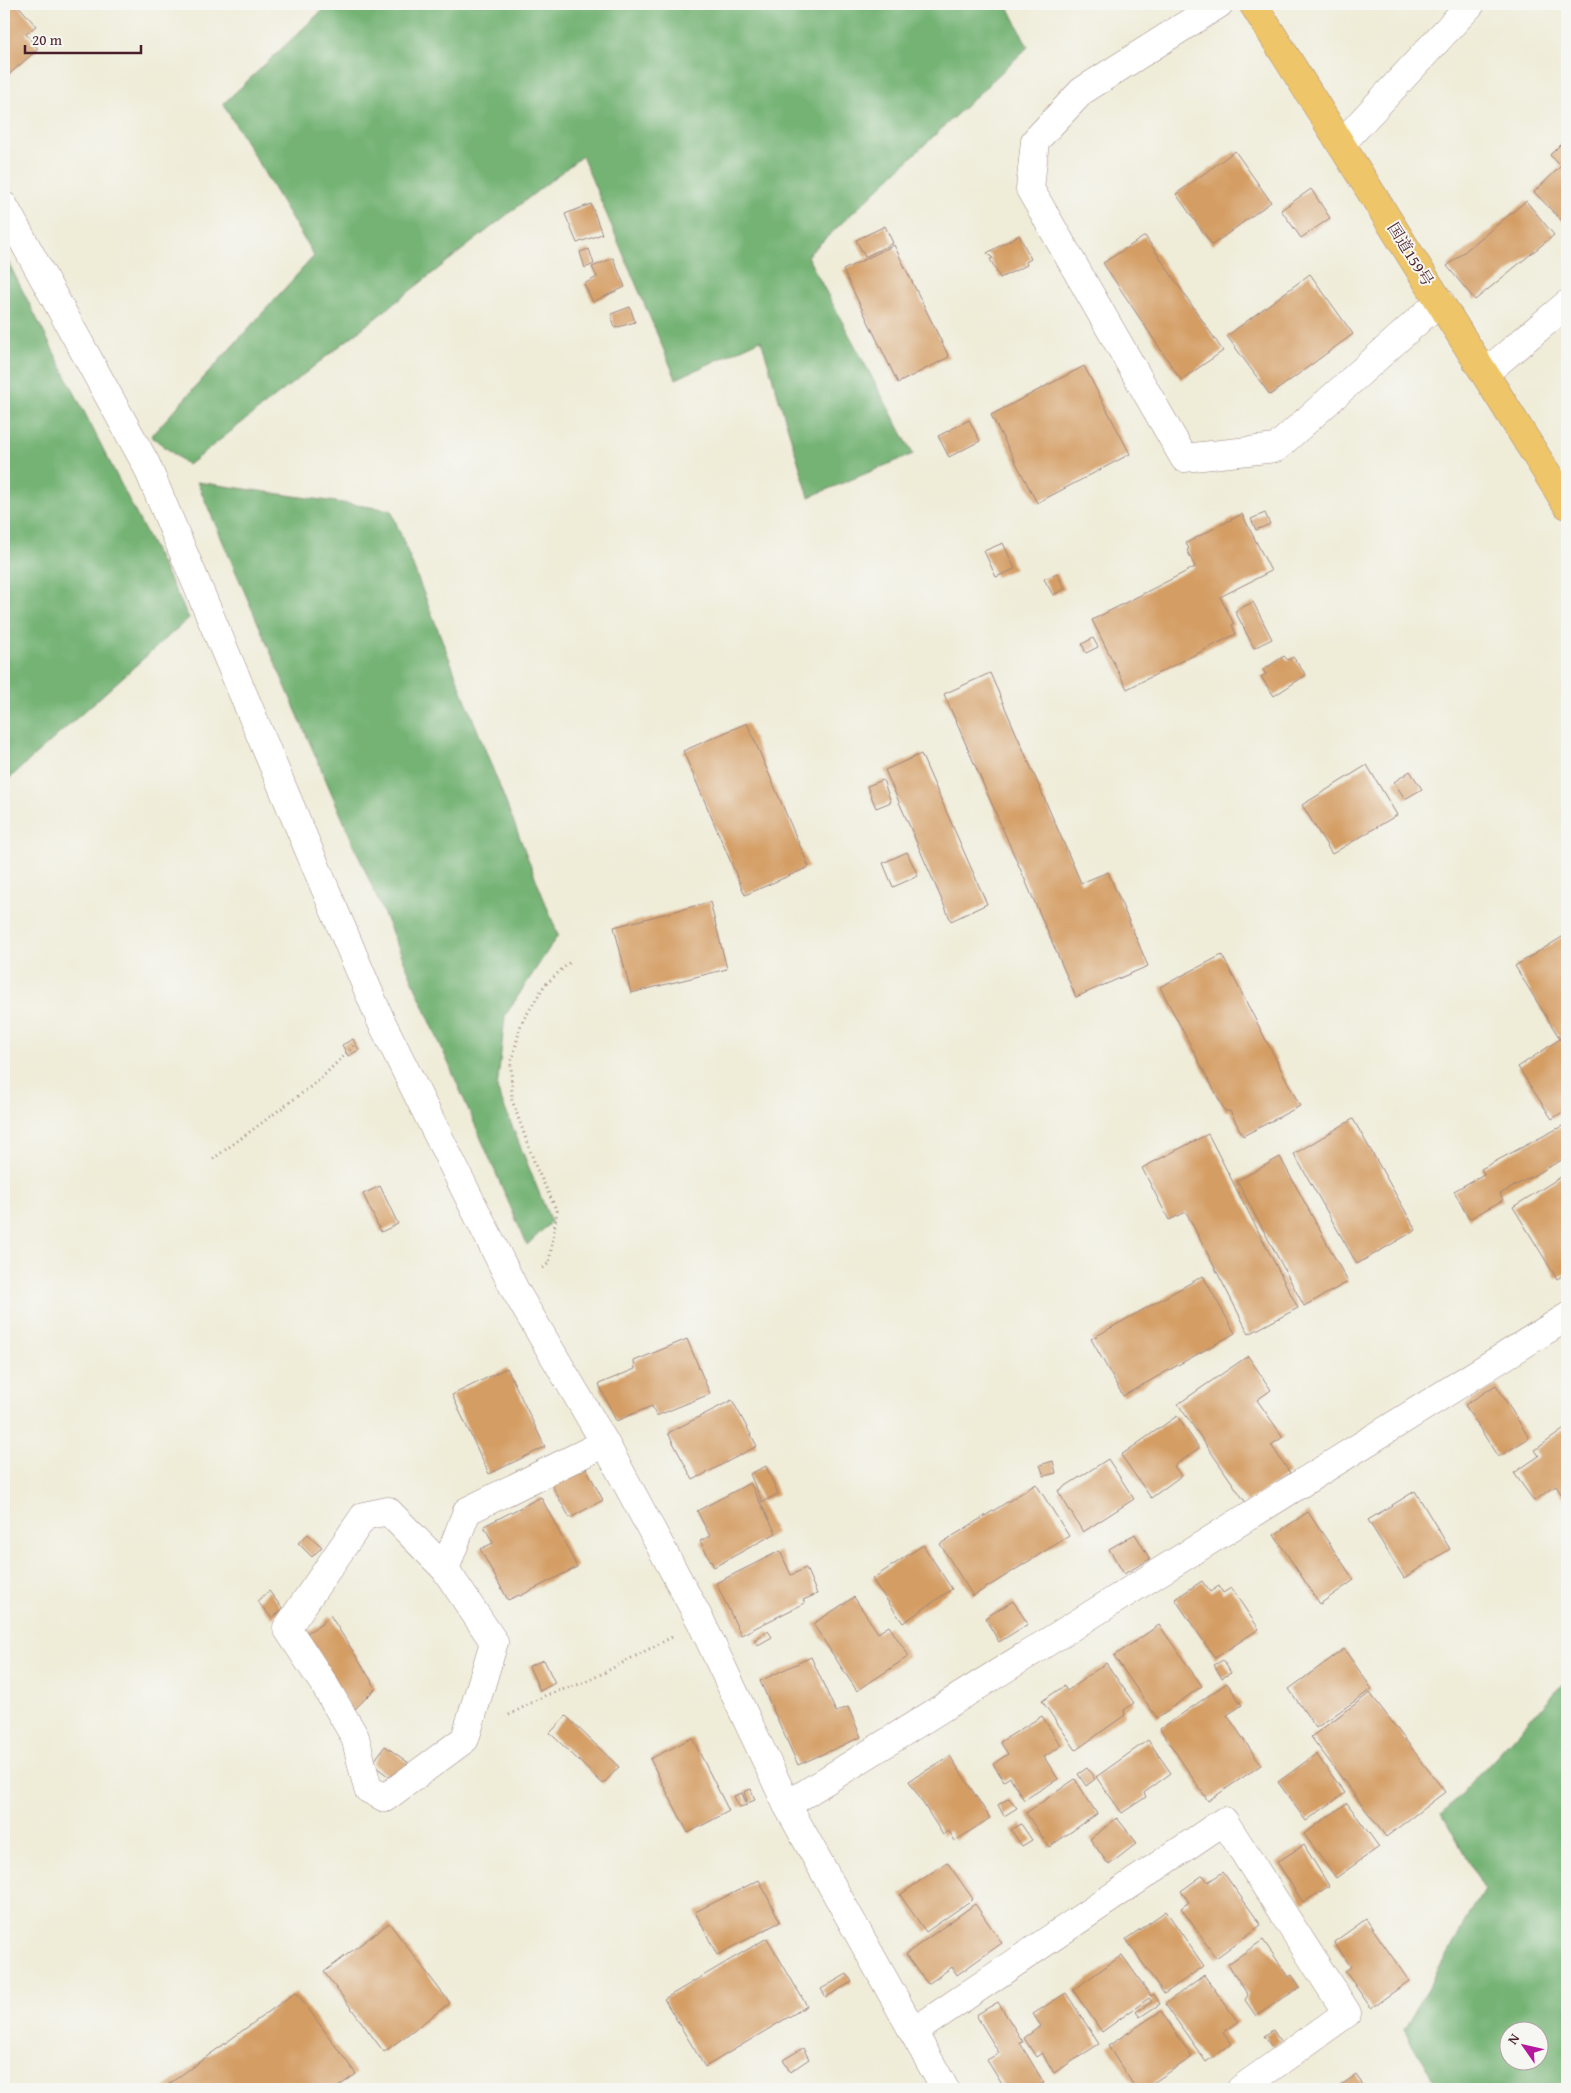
<svg xmlns="http://www.w3.org/2000/svg" width="1571" height="2093" font-family="'Gentium Book Plus','Noto Serif JP',serif">
<rect width="100%" height="100%" fill="#f6f6f2"/>
<filter id="ink" filterUnits="userSpaceOnUse"><feTurbulence type="fractalNoise" baseFrequency=".02" numOctaves="2"/><feDisplacementMap in="SourceGraphic" scale="10" xChannelSelector="R" yChannelSelector="G"/><feConvolveMatrix kernelMatrix="1 2 1 2 8 2 1 2 1" color-interpolation-filters="sRGB"/></filter>
<filter id="wash" filterUnits="userSpaceOnUse"><feTurbulence type="fractalNoise" baseFrequency=".0096" numOctaves="4" result="noise"/><feDisplacementMap in="SourceGraphic" scale="20" xChannelSelector="R" yChannelSelector="G"/><feGaussianBlur stdDeviation="1.12" result="paint"/><feColorMatrix in="noise" values="0 0 0 0 0 0 0 0 0 0 0 0 0 0 0 0 0 1.4 0 .05"/><feComposite in="paint" operator="in"/></filter>
<g filter="url(#wash)">
<rect width="100%" height="100%" fill="#efecd8"/>
<!-- forest -->
<g fill="#74b374" stroke="#5f6950" fill-rule="evenodd">
<polygon points="329,4 1007,4 1028,47 807,256 913,454 809,497 761,340 676,379 582,156 188,465 151,436 314,256 223,104"/>
<polygon points="4,254 189,618 4,783"/>
<polygon points="197,482 391,510 558,935 505,1016 497,1089 551,1222 527,1245"/>
<path d="M1567,1680V2089H1439L1404,2030L1484,1889L1442,1814ZM1508,2030H1538V2060H1508Z"/>
</g>
<g id="blocks">
<!-- building -->
<g fill="#d49d64">
<polygon points="4,4 17,4 36,26 26,34 38,49 6,77 4,75"/>
<polygon points="1567,138 1567,226 1534,192 1561,166 1550,155"/>
<polygon points="1235,151 1271,202 1212,245 1176,194"/>
<polygon points="1311,189 1330,218 1301,238 1281,210"/>
<polygon points="1526,201 1554,235 1475,300 1447,266"/>
<polygon points="591,204 602,234 577,243 565,214"/>
<polygon points="885,226 893,243 865,257 856,240"/>
<polygon points="1019,235 1031,259 1026,262 1027,265 1000,278 990,259 993,258 987,253"/>
<polygon points="1145,236 1223,351 1181,380 1103,263"/>
<polygon points="894,245 949,357 898,383 843,270"/>
<polygon points="589,249 594,264 585,268 580,252"/>
<polygon points="613,258 625,287 593,302 584,284 597,277 592,267"/>
<polygon points="1310,274 1353,334 1270,395 1227,336"/>
<polygon points="630,307 635,322 615,328 611,314"/>
<polygon points="1084,366 1130,454 1037,503 991,415"/>
<polygon points="969,420 980,441 949,457 938,436"/>
<polygon points="1265,513 1270,524 1256,530 1251,519"/>
<polygon points="1242,514 1271,571 1220,597 1234,624 1232,625 1236,634 1127,689 1092,620 1195,567 1187,550 1189,549 1186,543"/>
<polygon points="1003,543 1015,569 996,577 984,551"/>
<polygon points="1057,573 1065,589 1053,595 1044,579"/>
<polygon points="1253,602 1272,639 1254,648 1235,611"/>
<polygon points="1093,638 1098,647 1086,653 1082,644"/>
<polygon points="1284,656 1288,660 1293,657 1306,675 1274,696 1261,677 1266,674 1263,670"/>
<polygon points="990,673 1081,883 1108,872 1148,966 1076,997 944,694"/>
<polygon points="747,723 809,867 745,895 683,751"/>
<polygon points="921,754 987,904 951,921 885,770"/>
<polygon points="1367,765 1397,815 1332,854 1302,805"/>
<polygon points="1410,771 1422,789 1405,799 1394,782"/>
<polygon points="883,780 891,802 876,808 867,786"/>
<polygon points="907,852 918,876 893,887 883,863"/>
<polygon points="710,902 727,969 631,993 614,927"/>
<polygon points="1567,934 1567,1109 1552,1119 1518,1067 1560,1039 1515,966"/>
<polygon points="1222,955 1300,1106 1243,1136 1230,1111 1225,1111 1160,987"/>
<polygon points="353,1039 359,1050 348,1056 342,1045"/>
<polygon points="1353,1119 1416,1230 1357,1264 1294,1154"/>
<polygon points="1566,1124 1567,1157 1500,1194 1503,1200 1469,1219 1454,1191 1484,1174 1481,1169"/>
<polygon points="1208,1134 1298,1308 1249,1334 1186,1212 1169,1220 1142,1168"/>
<polygon points="1280,1157 1348,1282 1304,1306 1237,1181"/>
<polygon points="1567,1173 1567,1273 1557,1279 1513,1207"/>
<polygon points="380,1186 398,1224 381,1232 363,1194"/>
<polygon points="1203,1276 1235,1333 1123,1396 1091,1339"/>
<polygon points="687,1339 710,1394 656,1416 652,1406 616,1421 599,1384 635,1369 634,1361"/>
<polygon points="1248,1356 1271,1390 1257,1400 1283,1437 1271,1445 1290,1473 1246,1503 1178,1404"/>
<polygon points="507,1368 545,1447 489,1474 452,1395"/>
<polygon points="1496,1385 1529,1438 1498,1457 1465,1405"/>
<polygon points="732,1400 757,1446 693,1480 668,1433"/>
<polygon points="1177,1416 1199,1448 1174,1466 1181,1476 1151,1498 1121,1455"/>
<polygon points="1567,1427 1567,1503 1556,1486 1534,1501 1514,1473 1539,1456 1535,1450"/>
<polygon points="1108,1459 1134,1499 1083,1532 1058,1491"/>
<polygon points="1053,1461 1056,1473 1044,1476 1040,1465"/>
<polygon points="585,1466 603,1500 570,1518 551,1484"/>
<polygon points="766,1466 778,1494 762,1502 750,1474"/>
<polygon points="750,1483 776,1533 714,1567 700,1541 710,1536 697,1511"/>
<polygon points="1036,1484 1069,1536 973,1596 940,1544"/>
<polygon points="1415,1491 1450,1549 1404,1578 1368,1520"/>
<polygon points="541,1497 577,1567 520,1596 519,1595 508,1600 480,1549 493,1543 484,1526"/>
<polygon points="1308,1512 1354,1580 1320,1604 1274,1535"/>
<polygon points="308,1534 322,1547 312,1557 298,1543"/>
<polygon points="1135,1534 1150,1559 1124,1574 1109,1549"/>
<polygon points="923,1545 952,1589 903,1623 872,1579"/>
<polygon points="780,1551 791,1575 806,1568 817,1594 803,1600 805,1603 741,1635 716,1583"/>
<polygon points="1202,1581 1210,1592 1219,1586 1223,1593 1231,1588 1259,1629 1215,1658 1175,1599"/>
<polygon points="269,1591 283,1609 272,1618 257,1601"/>
<polygon points="854,1597 878,1633 889,1626 909,1656 857,1691 813,1624"/>
<polygon points="1013,1601 1028,1624 999,1642 985,1618"/>
<polygon points="330,1615 376,1688 352,1712 303,1635 322,1624"/>
<polygon points="1159,1625 1202,1686 1157,1718 1114,1656"/>
<polygon points="768,1631 772,1637 758,1645 754,1640"/>
<polygon points="1344,1649 1372,1689 1316,1728 1289,1689"/>
<polygon points="811,1657 836,1712 848,1707 861,1737 798,1765 760,1681"/>
<polygon points="544,1660 555,1683 540,1691 529,1666"/>
<polygon points="1223,1660 1231,1673 1222,1678 1214,1665"/>
<polygon points="1106,1663 1134,1703 1124,1710 1125,1715 1076,1750 1042,1701 1064,1686 1067,1691"/>
<polygon points="1227,1683 1242,1705 1227,1715 1261,1765 1208,1801 1160,1729"/>
<polygon points="1370,1693 1445,1792 1386,1837 1311,1737"/>
<polygon points="566,1716 619,1767 603,1784 550,1733"/>
<polygon points="1042,1716 1061,1746 1044,1757 1058,1779 1024,1800 1010,1777 1004,1781 993,1764 1008,1754 1000,1742"/>
<polygon points="692,1738 729,1811 688,1833 650,1759"/>
<polygon points="1148,1740 1171,1773 1144,1793 1146,1797 1122,1813 1096,1777"/>
<polygon points="385,1746 409,1763 392,1779 372,1764"/>
<polygon points="1316,1754 1345,1793 1306,1821 1278,1782"/>
<polygon points="950,1756 990,1818 955,1841 949,1831 943,1835 909,1781"/>
<polygon points="1087,1768 1095,1779 1086,1786 1078,1774"/>
<polygon points="1075,1779 1097,1814 1049,1847 1026,1813"/>
<polygon points="751,1789 755,1800 748,1803 744,1792"/>
<polygon points="742,1793 747,1805 739,1807 734,1796"/>
<polygon points="1009,1798 1017,1808 1004,1816 998,1805"/>
<polygon points="1347,1803 1379,1847 1336,1878 1304,1834"/>
<polygon points="1117,1818 1137,1843 1109,1865 1090,1839"/>
<polygon points="1021,1824 1032,1840 1022,1846 1011,1830"/>
<polygon points="1304,1845 1329,1886 1304,1902 1302,1901 1277,1862"/>
<polygon points="947,1862 973,1899 926,1932 900,1895"/>
<polygon points="1223,1872 1261,1925 1216,1958 1181,1908 1189,1902 1181,1891 1203,1875 1208,1882"/>
<polygon points="759,1880 780,1922 717,1955 695,1912"/>
<polygon points="975,1904 1002,1943 957,1975 952,1967 928,1984 906,1954"/>
<polygon points="1166,1911 1204,1966 1164,1994 1126,1939"/>
<polygon points="1366,1919 1409,1981 1371,2008 1345,1971 1351,1967 1334,1942"/>
<polygon points="389,1923 450,2003 384,2052 324,1972"/>
<polygon points="767,1938 807,2006 705,2067 664,1999"/>
<polygon points="1263,1940 1289,1977 1292,1975 1300,1987 1256,2016 1245,2000 1248,1995 1228,1964"/>
<polygon points="1122,1955 1151,1996 1154,1994 1160,2004 1140,2017 1136,2012 1152,2002 1149,1998 1102,2032 1073,1990"/>
<polygon points="847,1974 852,1982 826,1997 821,1989"/>
<polygon points="1204,1975 1238,2022 1223,2033 1231,2044 1206,2062 1165,2004"/>
<polygon points="296,1992 356,2074 335,2089 162,2089"/>
<polygon points="1066,1993 1099,2044 1054,2073 1042,2053 1036,2057 1024,2038 1041,2026 1033,2014"/>
<polygon points="998,2002 1023,2042 1020,2043 1044,2083 1033,2089 1005,2089 987,2060 999,2053 976,2015"/>
<polygon points="1161,2011 1192,2057 1144,2089 1136,2089 1108,2046"/>
<polygon points="1273,2030 1280,2041 1272,2047 1264,2036"/>
<polygon points="803,2048 809,2059 790,2072 783,2060"/>
<polygon points="1356,2075 1366,2089 1335,2089"/>
</g>
</g>
</g>
<g filter="url(#ink)">
<use href="#blocks" fill-opacity="0" stroke="#9c8682" stroke-width="1"/>
<g fill="none" stroke-linecap="round" stroke-linejoin="round">
<!-- minor casing -->
<g stroke="#9c8682" stroke-width="29">
<g id="minor">
<polyline points="1219,4 1082,91 1035,141 1030,189 1184,458 1276,448 1440,301"/>
<polyline points="1341,144 1471,4"/>
<polyline points="4,206 146,464 381,1021 515,1290 605,1443 701,1622 787,1805 945,2089"/>
<polyline points="1485,373 1567,304"/>
<polyline points="445,1569 388,1511 364,1516 287,1628 324,1684 355,1737 368,1789 385,1798 465,1739 494,1642 445,1569 467,1511 605,1443"/>
<polyline points="787,1805 1567,1317"/>
<polyline points="913,2032 1224,1821 1347,2013 1241,2089"/>
</g>
</g>
<!-- highway casing -->
<g stroke="#9c8682" stroke-width="29">
<polyline id="highway" points="1253,4 1567,505"/>
</g>
<!-- path -->
<g stroke="#9c8682" stroke-width="3" stroke-dasharray="1 4" stroke-linecap="butt">
<polyline points="213,1159 317,1082 355,1045"/>
<polyline points="543,1268 549,1263 557,1211 536,1167 512,1100 511,1065 521,1024 544,986 571,961"/>
<polyline points="509,1715 546,1695 586,1682 672,1637"/>
</g>
<!-- minor -->
<use href="#minor" stroke="#fff" stroke-width="28"/>
<!-- highway -->
<use href="#highway" stroke="#eec569" stroke-width="28"/>
</g>
</g>
<g text-anchor="middle" dominant-baseline="central" stroke-width="4" stroke-linejoin="round" paint-order="stroke">
<!-- street labels -->
<g font-size="16" fill="#4a1f2b" stroke="#f6f6f2">
<text transform="translate(1411 254) rotate(58)">国道159号</text>
</g>
</g>
<!-- margin -->
<rect width="1571" height="2093" fill="none" stroke="#f6f6f2" stroke-width="20"/>
<!-- north arrow -->
<g transform="translate(1524 2046) rotate(304)"><circle r="24" fill="#f6f6f2" stroke="#b1a0a2"/>
<path d="M0-4L9 19L0 12L-9 19Z" fill="#b5179e"/>
<text y="-8" font-size="14" font-weight="bold" text-anchor="middle" fill="#4a1f2b">N</text>
</g>
<!-- scale -->
<path d="M25 45v8h116v-8" fill="none" stroke="#4a1f2b" stroke-width="2.5"/>
<text x="32" y="45" font-size="15" fill="#4a1f2b" stroke="#f6f6f2" stroke-width="4" paint-order="stroke">20 m</text>
</svg>
